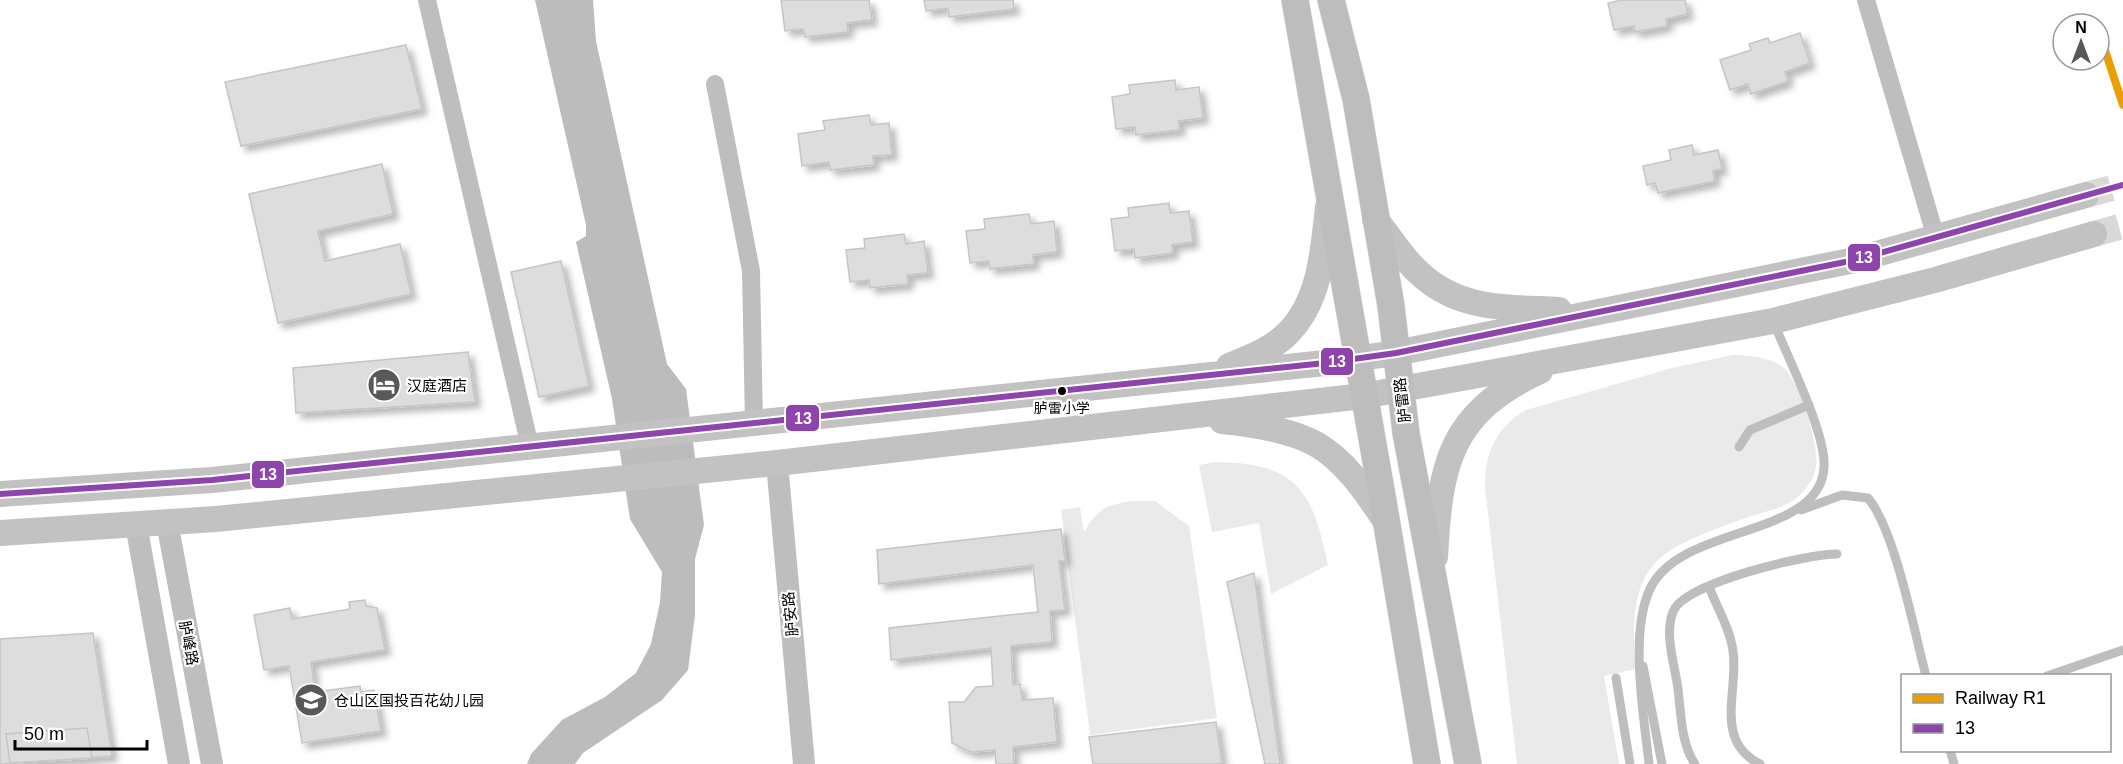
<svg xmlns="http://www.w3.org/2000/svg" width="2123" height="764" font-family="Arial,'Noto Sans SC',sans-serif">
<defs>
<filter id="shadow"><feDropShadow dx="5.5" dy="5.5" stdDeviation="3" flood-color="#0004"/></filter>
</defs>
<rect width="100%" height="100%" fill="#fff"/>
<!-- green -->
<g fill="#eaeaea">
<path d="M1732,355C1748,355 1771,357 1784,368C1800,383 1822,450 1815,471C1813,479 1807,488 1801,494C1789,507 1768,511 1751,516C1655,551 1628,558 1635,669L1604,676L1619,764H1517L1485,487C1485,453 1496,427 1526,410L1672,368Z"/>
<path d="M1215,462C1298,463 1312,490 1328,565L1271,594L1259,523L1212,532L1199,465Z"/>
<path d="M1133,501H1155L1189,526L1217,718L1090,735L1061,510L1080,507L1084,532C1098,508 1106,505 1133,501Z"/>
</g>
<!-- water -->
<polygon fill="#bcbcbc" points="535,0 593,0 596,41 667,364 686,389 704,525 695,559 695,615 688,670 662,700 583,753 575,764 527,764 531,754 562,720 605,697 636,673 651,644 660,602 662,572 630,519 612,399 576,242 586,236 586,225"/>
<!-- building -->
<g fill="#ddd" stroke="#c5c5c5" stroke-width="1.5" filter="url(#shadow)">
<polygon points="781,0 869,0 872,20 847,23 848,32 805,37 803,29 785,31"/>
<polygon points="924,0 1013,0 1014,9 949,17 948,8 926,11"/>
<polygon points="1622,0 1685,0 1688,14 1666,19 1667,26 1635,32 1634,26 1614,30 1608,3"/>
<polygon points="1800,33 1810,63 1785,72 1788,81 1751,94 1748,84 1730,90 1720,60 1751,50 1749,44 1768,38 1770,43"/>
<polygon points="406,45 422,109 241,146 225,82"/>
<polygon points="1175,80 1176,90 1199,87 1203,118 1178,121 1180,130 1136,135 1135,127 1116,129 1112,97 1130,94 1129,85"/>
<polygon points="869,115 871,125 889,123 892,155 873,156 874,165 830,170 829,162 802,166 798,134 825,130 823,121"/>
<polygon points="1692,145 1694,155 1718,150 1722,169 1713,171 1715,181 1658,193 1655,183 1647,185 1643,166 1671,160 1669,150"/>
<polygon points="382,164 393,214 318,231 325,261 400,244 411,294 278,323 249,194"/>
<polygon points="1169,203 1170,213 1189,211 1193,242 1172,245 1173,253 1135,258 1134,249 1115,251 1111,219 1129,217 1128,208"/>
<polygon points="1029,214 1031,224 1054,221 1057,252 1033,255 1034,264 990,269 989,261 970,263 966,231 985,229 984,219"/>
<polygon points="904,234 906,244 924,241 928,273 907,275 908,284 870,288 869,280 850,282 846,250 865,248 864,239"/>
<polygon points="561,261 589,386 539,397 511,272"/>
<polygon points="468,352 475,402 296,413 293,368"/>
<polygon points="1061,529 1065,561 1059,561 1065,610 1050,611 1052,642 1011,646 1013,685 1020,684 1022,700 1053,698 1057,742 1013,747 1014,764 996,764 995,750 971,752 952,743 949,702 964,702 976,687 993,686 991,648 891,660 889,628 1038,612 1033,565 879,584 877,550"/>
<polygon points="1254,573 1280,764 1265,764 1227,582"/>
<polygon points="365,600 366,606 377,608 385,650 311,662 315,692 360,686 361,692 374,690 381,731 302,743 289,666 264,670 254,615 290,608 292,619 350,609 349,602"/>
<polygon points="93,633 112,756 0,764 0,639"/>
<polygon points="1216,722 1222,764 1093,764 1089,737"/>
<polygon points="87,728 92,758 10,763 6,734"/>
</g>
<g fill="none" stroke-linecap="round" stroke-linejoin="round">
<!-- secondary-tunnel -->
<g stroke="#d9d9d9" stroke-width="26" stroke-dasharray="26 13" stroke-linecap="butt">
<polyline points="2086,195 2123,185"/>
<polyline points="2094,234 2123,226"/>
</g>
<!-- primary casing -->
<g stroke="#dbdbdb" stroke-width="28">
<g id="primary">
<path d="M1295,0C1341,254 1385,509 1427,764"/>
<polyline points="1331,0 1356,99 1391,306 1406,433 1468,764"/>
</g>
</g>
<!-- service -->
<g stroke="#bebebe" stroke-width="9">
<polyline points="1739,447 1750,430 1809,405"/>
<path d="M1801,510L1842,495L1868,498C1895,530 1914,631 1926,676"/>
<path d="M1709,587C1717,607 1730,629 1733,651C1739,690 1713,741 1760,764"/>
<polyline points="1643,666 1662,764"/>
<polyline points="2047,676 2123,650"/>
<polyline points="1616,678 1630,764"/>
<polyline points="1950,750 1954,764"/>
<path d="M1649,764C1644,716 1629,633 1650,589C1680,524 1819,539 1824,468C1827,435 1787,356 1774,323"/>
<path d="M1695,764C1681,744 1681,713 1678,689C1675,666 1664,634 1673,612C1683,583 1806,554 1837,554"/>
</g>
<!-- minor -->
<g stroke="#bebebe" stroke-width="18">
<polyline points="427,0 530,447"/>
<polyline points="1866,0 1936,238"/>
<polyline points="715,84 751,271 754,423"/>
</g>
<!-- tertiary -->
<g stroke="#bebebe" stroke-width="22">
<polyline points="777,463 804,764"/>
<polyline points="167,522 212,764"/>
<polyline points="136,524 179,764"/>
</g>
<!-- secondary -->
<g stroke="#c2c2c2" stroke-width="26">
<path d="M1375,219C1389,235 1400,255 1416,270C1457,311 1505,307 1559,310"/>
<path d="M1229,366C1249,358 1273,349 1289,332C1321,299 1323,249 1328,207"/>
<path d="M1222,421C1252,424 1290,430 1316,444C1347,462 1367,494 1387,523"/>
<polyline points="0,494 212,480 1325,363 1396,353 1855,260 2086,195"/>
<polyline points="0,533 216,519 777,463 1363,396 1773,321 1935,280 2094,234"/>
<path d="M1435,557C1440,465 1449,413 1540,371"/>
</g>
<!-- primary -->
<use href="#primary" stroke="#bdbdbd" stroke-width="27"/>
<!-- bus-1 casing -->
<g stroke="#fff" stroke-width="10">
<polyline id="bus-1" points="0,494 212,480 1325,363 1396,353 1855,260 2123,185"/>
</g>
<!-- bus-1 -->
<use href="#bus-1" stroke="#8e44ad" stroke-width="6"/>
<!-- rail-1 casing -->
<g stroke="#fff" stroke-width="12">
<polyline id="rail-1" points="2099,32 2123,105"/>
</g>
<!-- rail-1 -->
<use href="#rail-1" stroke="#eb9e00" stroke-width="8"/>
</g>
<!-- icons -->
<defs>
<g id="hotel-disc" transform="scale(1.725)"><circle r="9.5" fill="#595959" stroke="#fff"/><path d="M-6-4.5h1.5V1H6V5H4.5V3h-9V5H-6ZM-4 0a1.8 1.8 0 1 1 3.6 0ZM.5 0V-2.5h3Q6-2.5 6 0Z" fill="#fff"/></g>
<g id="school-disc" transform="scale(1.725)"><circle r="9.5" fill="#595959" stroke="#fff"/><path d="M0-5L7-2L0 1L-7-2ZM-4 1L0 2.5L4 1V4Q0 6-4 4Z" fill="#fff"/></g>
</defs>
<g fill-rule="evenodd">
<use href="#hotel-disc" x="384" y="385"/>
<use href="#school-disc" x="311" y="700"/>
</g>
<!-- markers -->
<circle fill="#000" stroke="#fff" stroke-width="2" cx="1062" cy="391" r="5"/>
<g text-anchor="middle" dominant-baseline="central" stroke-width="4.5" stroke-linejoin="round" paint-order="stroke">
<!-- bus labels -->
<g font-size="14" fill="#000" stroke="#fff">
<text x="1062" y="408">胪雷小学</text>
</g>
<!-- poi labels -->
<g font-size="15" fill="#000" stroke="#fff" text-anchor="start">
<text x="407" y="385">汉庭酒店</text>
<text x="334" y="700">仓山区国投百花幼儿园</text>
</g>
<!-- street labels -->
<g font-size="15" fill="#000" stroke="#fff">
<text transform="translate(1402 400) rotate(-97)">胪雷路</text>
<text transform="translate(790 614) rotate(-96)">胪安路</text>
<text transform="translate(189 643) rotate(79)">胪峰路</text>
</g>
</g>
<g stroke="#fff" stroke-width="2">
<rect x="1847" y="243" width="34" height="29" rx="6" fill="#8e44ad"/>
<rect x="1320" y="347" width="34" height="29" rx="6" fill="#8e44ad"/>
<rect x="785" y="404" width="35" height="28" rx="6" fill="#8e44ad"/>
<rect x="251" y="460" width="34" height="29" rx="6" fill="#8e44ad"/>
</g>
<g font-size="16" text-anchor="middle" font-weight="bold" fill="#fff">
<text x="1864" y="263">13</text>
<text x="1337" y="367">13</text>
<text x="803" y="424">13</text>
<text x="268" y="480">13</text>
</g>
<!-- legend -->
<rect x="1901" y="674" width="210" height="78" fill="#ffffff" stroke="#999999" stroke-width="1.5"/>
<rect x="1913" y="694" width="30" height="9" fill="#eb9e00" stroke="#999999" stroke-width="1.5"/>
<text x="1955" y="704" font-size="18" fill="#000000">Railway R1</text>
<rect x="1913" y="724" width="30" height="9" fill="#8e44ad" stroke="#999999" stroke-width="1.5"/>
<text x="1955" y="734" font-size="18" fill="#000000">13</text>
<!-- north arrow -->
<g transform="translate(2081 42)"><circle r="28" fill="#ffffff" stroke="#999999" stroke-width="1.5"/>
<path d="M0-4.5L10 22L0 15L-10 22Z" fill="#595959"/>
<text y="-9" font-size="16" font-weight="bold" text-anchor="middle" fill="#000000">N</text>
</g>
<!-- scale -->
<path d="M15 740v9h132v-9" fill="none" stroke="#000000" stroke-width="3"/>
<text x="24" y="740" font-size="18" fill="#000000" stroke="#ffffff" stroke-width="4.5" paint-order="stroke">50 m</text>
</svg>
